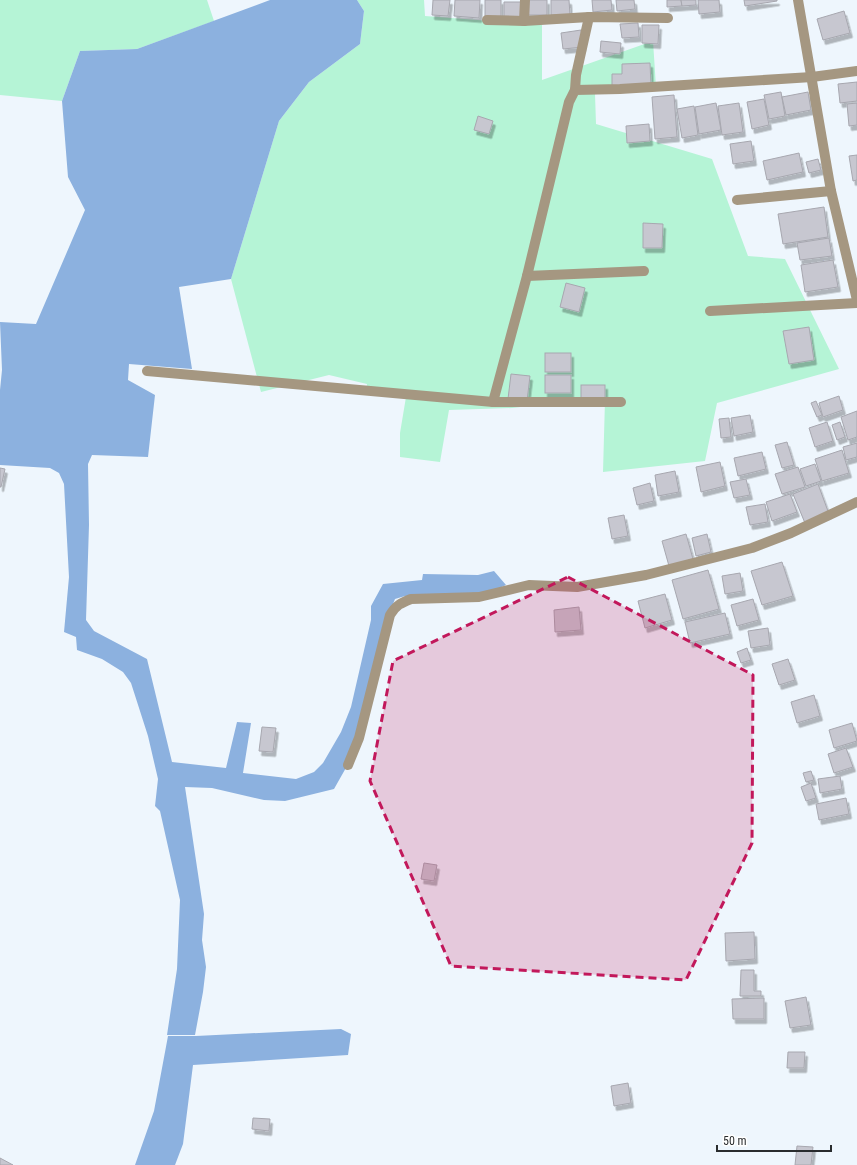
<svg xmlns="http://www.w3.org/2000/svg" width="857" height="1165" font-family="'Roboto Condensed',sans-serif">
<defs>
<filter id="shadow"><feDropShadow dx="2.5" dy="4.5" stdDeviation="0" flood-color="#0004"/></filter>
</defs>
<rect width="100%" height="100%" fill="#eef6fd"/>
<!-- green -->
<g fill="#b5f4d6">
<polygon points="0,0 207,0 214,21 137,49 80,51 62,101 0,95"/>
<polygon points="357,0 424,0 425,16 542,25 542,80 653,41 656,87 595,94 596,124 712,159 748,256 785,259 839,369 717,403 705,461 603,472 605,400 564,402 512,408 449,410 440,462 400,457 400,433 406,397 366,392 367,384 329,375 261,392 231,279 279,121 309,82 360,44 364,11"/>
</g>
<!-- water -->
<g fill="#8cb1df">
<polygon points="270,0 357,0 364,11 360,44 309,82 279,121 231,279 179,287 192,369 129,364 128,380 155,395 148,457 92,455 88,464 89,525 86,620 94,631 147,659 172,762 226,768 237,722 251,723 243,773 296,779 314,772 323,763 341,732 351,707 371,620 371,606 383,584 422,580 423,574 478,575 494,571 506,585 493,591 447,596 405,596 395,599 391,609 347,766 334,789 285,801 264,800 212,788 185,787 204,914 202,940 206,967 203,992 195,1035 167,1035 177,969 180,900 160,811 155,806 158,779 148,736 131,683 123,672 102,659 77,650 76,637 64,632 69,577 64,484 59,473 50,468 0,465 0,390 2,370 0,322 36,324 85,210 68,177 62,101 80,51 137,49"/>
<polygon points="341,1029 351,1034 348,1055 193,1065 183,1144 175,1165 135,1165 154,1111 168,1036 196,1036"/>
</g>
<!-- building -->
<g fill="#c7c7d0" stroke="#a7a7af" filter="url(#shadow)">
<polygon points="433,0 450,0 448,16 432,15"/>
<polygon points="455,0 480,0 479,18 454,16"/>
<rect x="485" y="0" width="16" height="17"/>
<rect x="527" y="0" width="20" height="15"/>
<polygon points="551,0 569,0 570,15 551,15"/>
<polygon points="592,0 611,0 612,10 593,12"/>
<polygon points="616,0 634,0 635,9 617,11"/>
<polygon points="667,0 681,0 682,6 667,7"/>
<polygon points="681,0 696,0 696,5 682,6"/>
<polygon points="698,0 719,0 720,12 699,14"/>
<polygon points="744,0 777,0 777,1 745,6"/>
<polygon points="504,2 523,2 523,18 504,17"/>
<polygon points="844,11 850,33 823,40 817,19"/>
<polygon points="638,23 639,37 622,38 620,24"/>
<polygon points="642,25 659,25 658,44 642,43"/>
<polygon points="581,30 583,47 563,49 561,33"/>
<polygon points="601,41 621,43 620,54 600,52"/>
<polygon points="650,63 651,85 612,87 612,74 622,74 622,64"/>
<polygon points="857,82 857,101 840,103 838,84"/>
<polygon points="781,92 785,116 769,119 764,95"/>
<polygon points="808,92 811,110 786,115 782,97"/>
<polygon points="674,95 677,137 655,139 652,97"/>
<polygon points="764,99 769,125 752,129 747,102"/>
<polygon points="716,103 721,130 699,134 695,107"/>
<polygon points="739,103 743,132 722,135 718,106"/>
<polygon points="857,103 857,125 849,126 847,104"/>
<polygon points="694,106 698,135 682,138 677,109"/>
<polygon points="478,116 493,121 489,134 474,130"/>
<polygon points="649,124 650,141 627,143 626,126"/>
<polygon points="751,141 754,161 733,164 730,144"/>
<polygon points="799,153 803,172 767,180 763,161"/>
<polygon points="857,155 857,180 853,181 849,156"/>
<polygon points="818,159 821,170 809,173 806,162"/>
<polygon points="824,207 828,237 783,244 778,214"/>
<polygon points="643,223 663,224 662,248 643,248"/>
<polygon points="829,238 832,256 800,260 797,243"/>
<polygon points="833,260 838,287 805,292 801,265"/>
<polygon points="566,283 585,288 579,312 560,307"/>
<polygon points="809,327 814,360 789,364 783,331"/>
<rect x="545" y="353" width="26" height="19"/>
<polygon points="511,374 530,376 527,401 508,399"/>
<rect x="545" y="375" width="26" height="18"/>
<rect x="581" y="385" width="24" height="13"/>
<polygon points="839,396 843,410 823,417 819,403"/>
<polygon points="816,401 822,415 817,417 811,403"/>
<polygon points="857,411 857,437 848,440 841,417"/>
<polygon points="750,415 753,432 734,436 731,418"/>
<polygon points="729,418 731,437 721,438 719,419"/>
<polygon points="827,422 833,441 815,447 809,428"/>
<polygon points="840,422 845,437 837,440 832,425"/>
<polygon points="787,442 794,465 782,468 775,445"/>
<polygon points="857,443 857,457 846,460 843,447"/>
<polygon points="842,450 849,473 822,481 815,459"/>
<polygon points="762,452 766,469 738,476 734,458"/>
<polygon points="720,462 725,486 701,492 696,467"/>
<polygon points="815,464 821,481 806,486 800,469"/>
<polygon points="798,467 805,487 782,494 775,474"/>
<polygon points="0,468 5,469 1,487 0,487"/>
<polygon points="675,471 679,492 658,496 655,475"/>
<polygon points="746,479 750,495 734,498 730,482"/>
<polygon points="650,483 654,501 637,505 633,488"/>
<polygon points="818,484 829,514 805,523 793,494"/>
<polygon points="790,494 797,512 772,521 766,502"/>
<polygon points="765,504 768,522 750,525 746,507"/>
<polygon points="624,515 628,536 612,539 608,518"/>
<polygon points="686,534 693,559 669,566 662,541"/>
<polygon points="707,534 711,552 696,556 692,538"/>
<polygon points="782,562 793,596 762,605 751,571"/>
<polygon points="708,570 719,609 683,619 672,580"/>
<polygon points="740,573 743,591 725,594 722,576"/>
<polygon points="665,594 672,620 645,628 638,601"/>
<polygon points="753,599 759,620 737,626 731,605"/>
<polygon points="579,607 581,630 555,632 554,610"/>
<polygon points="725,613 730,634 690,643 685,622"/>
<polygon points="768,628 770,645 751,648 748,631"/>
<polygon points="747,648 751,660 741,663 737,652"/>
<polygon points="788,659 795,680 779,685 772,664"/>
<polygon points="814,695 820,716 797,723 791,702"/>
<polygon points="852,723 857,741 834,748 829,730"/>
<polygon points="262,727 276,728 273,752 259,751"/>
<polygon points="846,748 853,767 834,773 828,754"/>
<polygon points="811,771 814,780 806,782 803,773"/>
<polygon points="840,776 842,789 820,793 818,779"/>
<polygon points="811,783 816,798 806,801 801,787"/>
<polygon points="846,798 849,814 819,820 816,804"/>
<polygon points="424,863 437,865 434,881 421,879"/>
<polygon points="754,932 755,959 726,961 725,933"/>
<polygon points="741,970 754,970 754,991 761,991 761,996 740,996"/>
<polygon points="806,997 811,1025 790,1028 785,1001"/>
<polygon points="764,998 764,1019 733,1019 732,999"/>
<polygon points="788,1052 805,1052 804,1068 787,1068"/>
<polygon points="628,1083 631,1103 614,1106 611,1086"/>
<polygon points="253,1118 270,1119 269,1131 252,1129"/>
<polygon points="797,1146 813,1147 811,1165 795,1165"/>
<polygon points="0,1158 13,1165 0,1165"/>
</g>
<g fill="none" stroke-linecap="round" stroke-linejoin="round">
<!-- street -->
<g stroke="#a59781" stroke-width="10">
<polyline points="798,0 831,191 857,300"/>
<polyline points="487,20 524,21 589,17"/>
<polyline points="524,21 525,0"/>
<polyline points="575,90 576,75 589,17 668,18"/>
<polyline points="737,200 831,191"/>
<polyline points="644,271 527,276 569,102 575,90 620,89 812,77 857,71"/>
<polyline points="710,311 857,303"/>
<polyline points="147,371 493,402 621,402"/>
<polyline points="493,402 527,276"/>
<path d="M348,765L359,738L390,615C396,605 401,603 411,599L479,597L529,585L577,587L646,575L752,548L791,533L857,502"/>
</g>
</g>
<!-- marked area -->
<path fill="#c2185b" fill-opacity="0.2" stroke="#c2185b" stroke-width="3" stroke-dasharray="8 5" stroke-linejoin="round" d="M568,577L753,675L752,843L686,980L451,966L370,781L393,661Z"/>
<!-- scale -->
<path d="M717 1145v6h114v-6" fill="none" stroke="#292c2e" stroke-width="2"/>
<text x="723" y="1145" font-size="12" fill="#292c2e" stroke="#ffffff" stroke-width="3" paint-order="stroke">50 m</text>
</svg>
